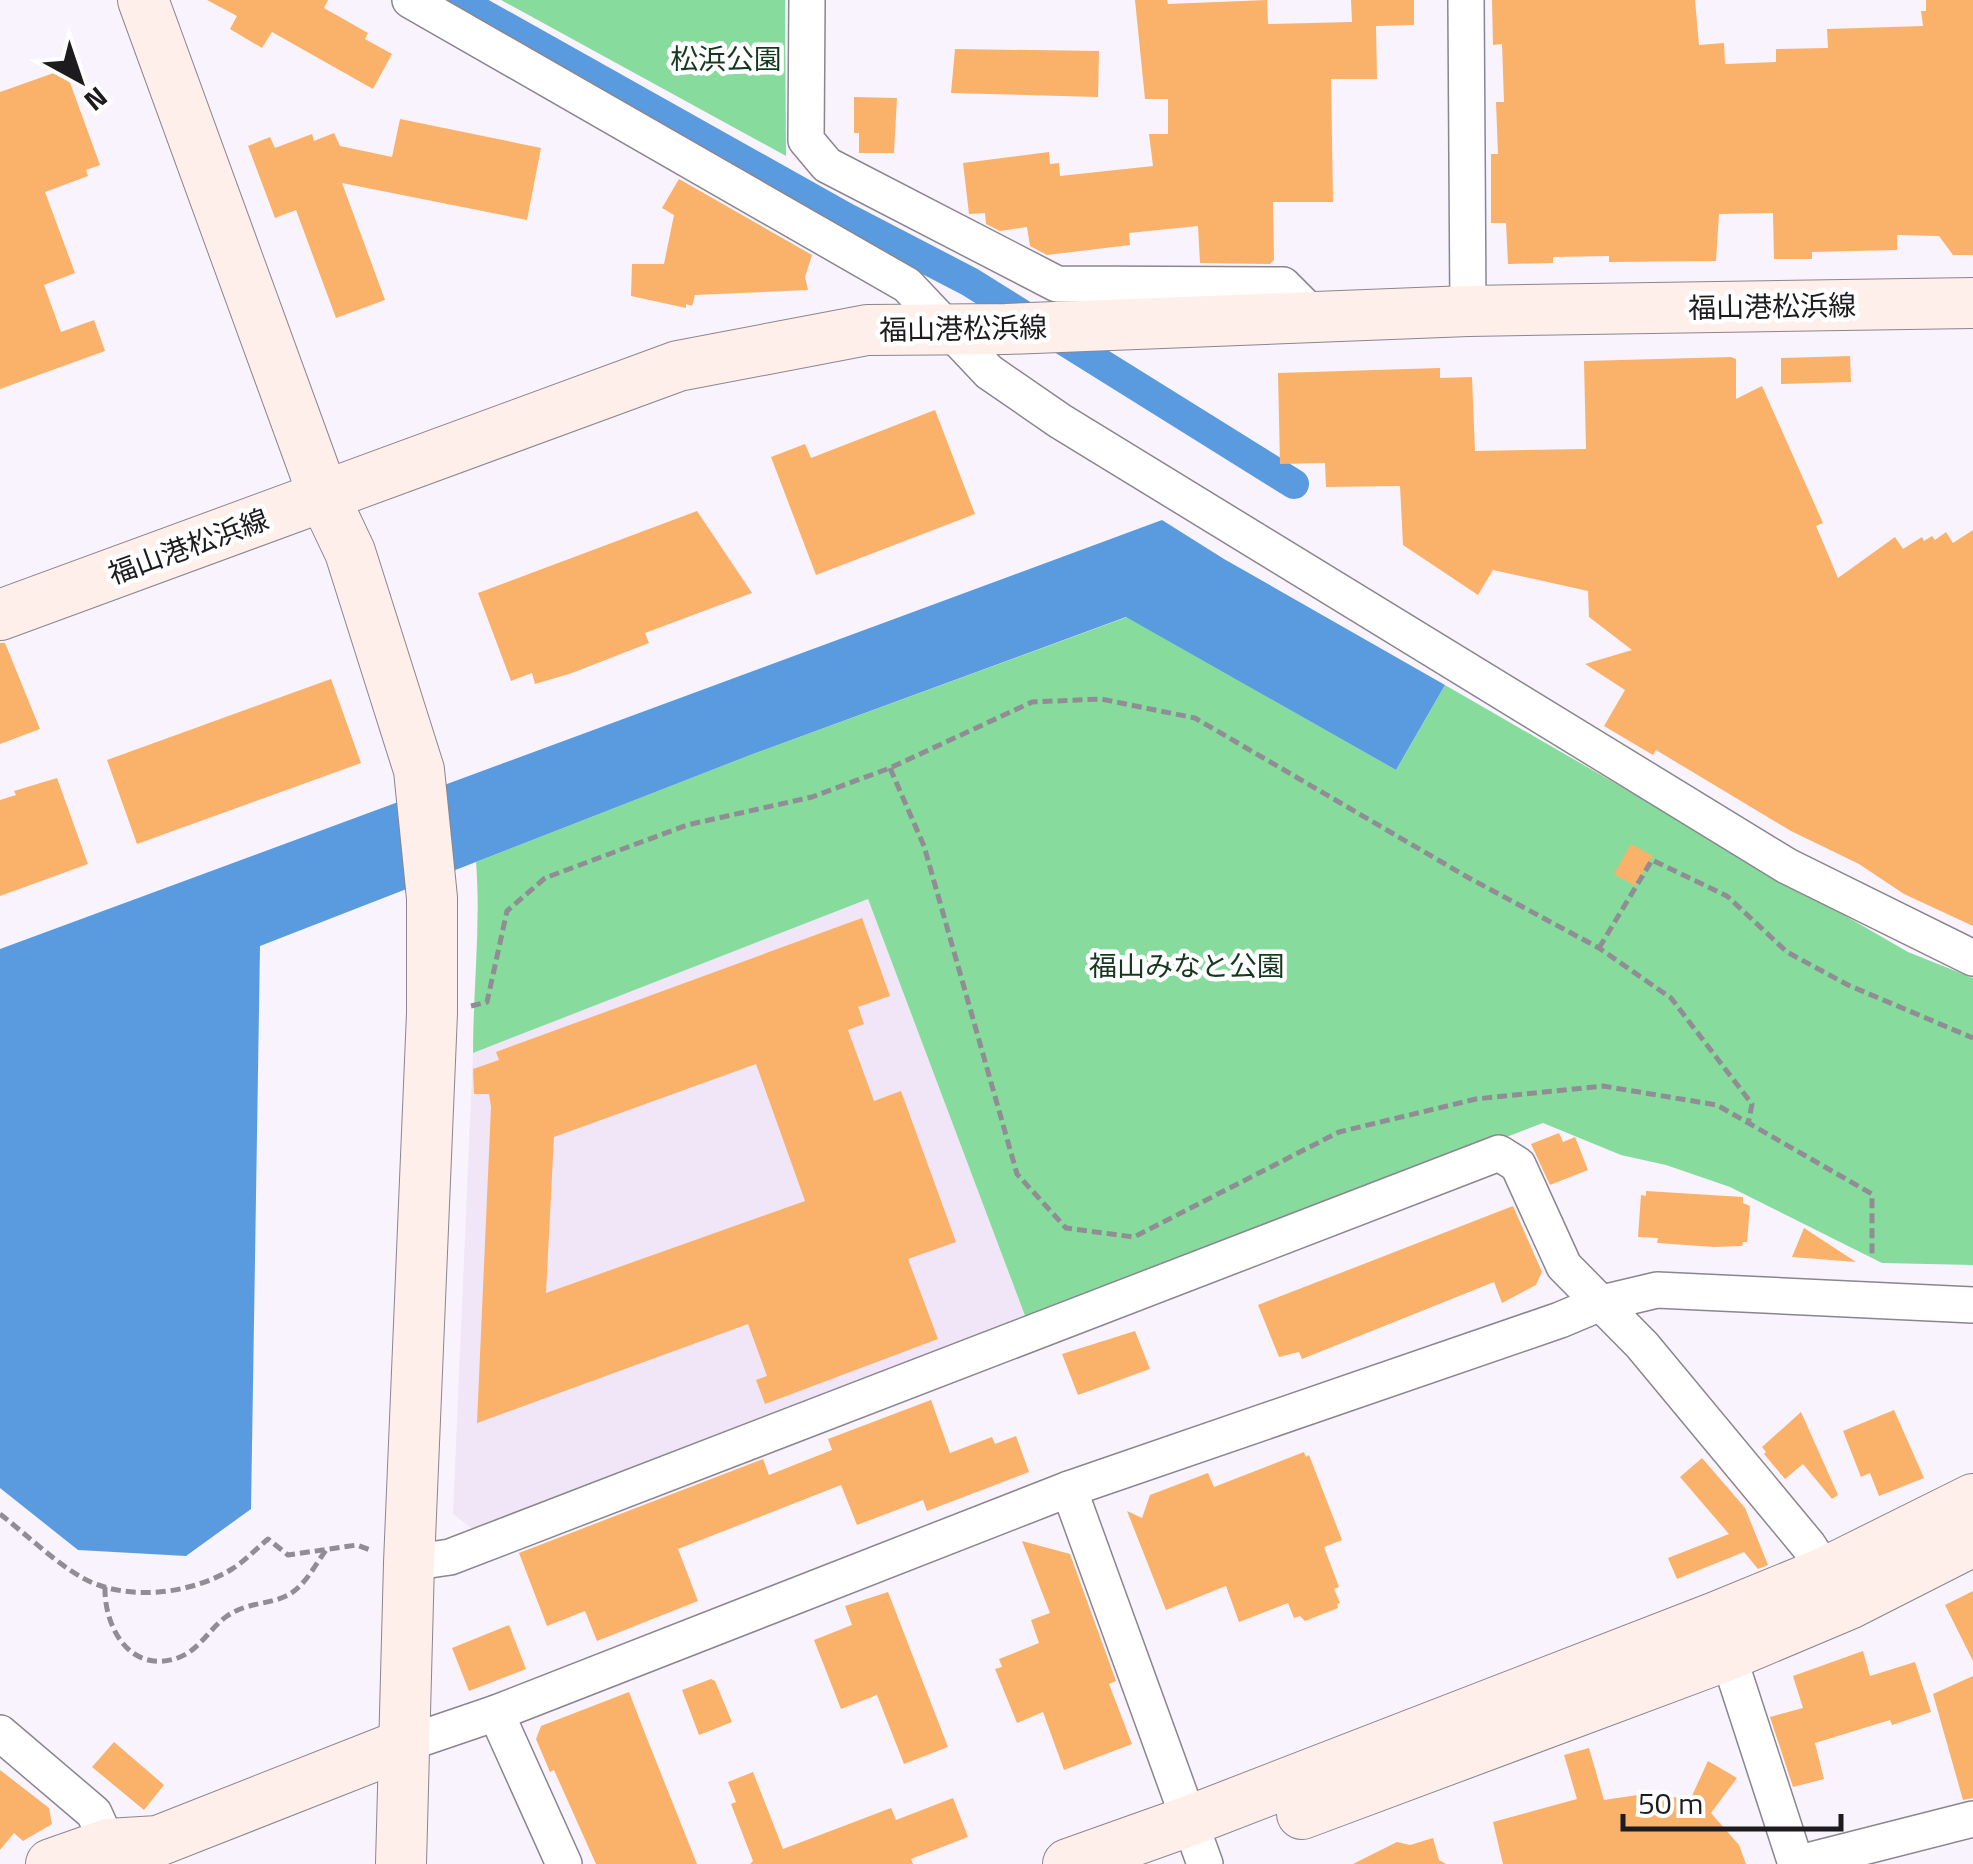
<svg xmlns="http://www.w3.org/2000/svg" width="1973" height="1864" font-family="'Titillium Web','Noto Sans JP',sans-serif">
<rect width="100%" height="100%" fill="#f9f3fd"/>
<!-- built -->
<polygon fill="#f0e6f7" points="868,899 1027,1321 477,1532 453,1514 473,1053"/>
<!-- green -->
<g fill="#87dc9d">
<polygon points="501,0 785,0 786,156"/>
<path d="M1127,617L1396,770L1445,685L1908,952L1973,978V1265L1882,1263L1730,1187L1666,1165L1621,1155L1543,1123L1027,1321L868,899L473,1053C473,989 481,926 476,862L753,754Z"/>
</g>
<!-- water -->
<polygon fill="#5a9be0" points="1162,520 1224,559 1445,685 1396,770 1126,617 753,754 260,946 251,1509 186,1556 78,1550 0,1488 0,949"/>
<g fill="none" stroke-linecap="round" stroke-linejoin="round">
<!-- canal -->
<polyline stroke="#5a9be0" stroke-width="30" points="458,0 845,217 970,282 1294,484"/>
</g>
<!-- building -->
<g fill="#fab16a" fill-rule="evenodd">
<polygon points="207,0 328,0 324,8 368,33 365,39 392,54 373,89 272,32 262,48 230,29 237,16"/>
<polygon points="1135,0 1167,0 1168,4 1267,0 1268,24 1352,22 1351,0 1414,0 1414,25 1376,26 1377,79 1331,79 1333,202 1273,202 1274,260 1270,264 1200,263 1198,226 1129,233 1130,245 1047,255 1030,246 1027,227 1000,231 986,224 985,213 969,214 963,163 1049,152 1050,164 1059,163 1060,176 1153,166 1149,134 1168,134 1168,99 1145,99"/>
<polygon points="1492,0 1695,0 1699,45 1724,43 1725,64 1776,62 1776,49 1828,48 1827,29 1923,26 1921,11 1926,11 1926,0 1973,0 1973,255 1953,255 1939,236 1897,235 1897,250 1812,252 1812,259 1774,259 1773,213 1719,214 1716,261 1609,262 1609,256 1553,257 1553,263 1508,264 1506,223 1491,223 1491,154 1498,154 1496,102 1504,102 1502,44 1493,45"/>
<polygon points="955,49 1099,51 1098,97 951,93"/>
<polygon points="65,69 100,165 86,170 88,176 45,192 75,273 44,285 61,332 94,320 105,351 0,389 0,92"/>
<polygon points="854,97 897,98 894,153 859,153 859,133 854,133"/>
<polygon points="400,119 541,148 527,220 342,183 385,300 336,318 296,210 275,218 248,146 270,137 275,148 312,134 314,141 334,133 340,146 392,157"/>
<polygon points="679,179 812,255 805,277 808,290 695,295 692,306 686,304 686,308 631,296 632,264 664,264 674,215 662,208"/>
<polygon points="1850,356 1851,382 1781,384 1781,358"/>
<polygon points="1731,357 1736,359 1736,399 1762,386 1823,523 1816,526 1838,578 1895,537 1903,549 1922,537 1924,541 1932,536 1935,540 1946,532 1953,543 1973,530 1973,926 1904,894 1859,864 1791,831 1656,750 1653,755 1604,726 1625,690 1585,664 1632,650 1589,617 1588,591 1493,570 1478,595 1403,545 1400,486 1326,487 1325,463 1280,464 1278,373 1440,368 1440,378 1472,377 1475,451 1586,449 1584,361"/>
<polygon points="935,410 975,514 816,575 771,457 805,444 811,458"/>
<polygon points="697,511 752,593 645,633 649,643 572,673 535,684 532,673 511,681 478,593"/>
<polygon points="0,643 5,643 40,729 0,744"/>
<polygon points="331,679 361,763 137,844 107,760"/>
<polygon points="57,778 88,864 0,896 0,800 16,795 14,791"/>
<polygon points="1631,844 1653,856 1635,886 1614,874"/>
<path d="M862,918L890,996L858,1007L864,1024L848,1030L874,1101L901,1091L956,1242L908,1259L938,1339L765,1404L756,1380L767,1376L748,1324L477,1423L491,1107L489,1094H474L473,1069L499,1060L496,1052ZM756,1064L805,1201L546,1293L554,1137Z"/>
<polygon points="1559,1133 1563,1142 1575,1137 1588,1170 1550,1185 1531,1144"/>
<polygon points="1646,1191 1743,1197 1743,1203 1750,1206 1747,1242 1743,1242 1742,1246 1714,1247 1657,1243 1658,1238 1638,1237 1641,1195 1646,1196"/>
<polygon points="1513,1206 1542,1272 1536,1285 1502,1303 1494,1282 1302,1359 1299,1352 1279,1357 1258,1305"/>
<polygon points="1804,1228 1856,1262 1792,1257"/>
<polygon points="1135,1331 1150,1369 1078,1395 1062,1354"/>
<polygon points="931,1400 950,1453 992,1437 995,1444 1016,1436 1029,1472 927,1511 923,1500 857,1525 841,1485 678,1549 698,1601 597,1641 585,1611 547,1626 519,1553 763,1459 769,1475 832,1450 828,1439"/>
<polygon points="1894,1410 1924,1478 1879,1496 1870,1473 1861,1477 1843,1431"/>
<polygon points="1801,1412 1838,1495 1832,1499 1803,1464 1785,1479 1764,1454 1766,1452 1762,1447"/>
<polygon points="1304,1452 1306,1457 1309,1455 1342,1540 1324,1547 1339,1587 1334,1589 1340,1603 1337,1604 1338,1608 1305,1621 1300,1616 1294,1618 1288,1603 1239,1622 1226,1586 1166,1610 1127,1511 1142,1518 1150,1495 1208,1473 1214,1487"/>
<polygon points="1702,1458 1745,1508 1768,1565 1758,1569 1744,1552 1677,1579 1668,1558 1729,1534 1680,1477"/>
<polygon points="1022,1541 1070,1554 1116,1681 1109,1684 1132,1744 1064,1770 1043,1712 1017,1723 995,1669 1002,1667 999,1659 1039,1643 1031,1620 1050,1613"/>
<polygon points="1973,1591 1973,1661 1945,1605"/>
<polygon points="888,1592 948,1747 904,1764 877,1695 841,1709 814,1640 852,1625 845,1606"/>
<polygon points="509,1625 526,1669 469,1691 452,1648"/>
<polygon points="1863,1651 1870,1676 1915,1662 1931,1712 1892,1725 1890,1720 1815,1743 1824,1779 1793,1787 1770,1717 1803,1708 1793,1676"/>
<polygon points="1973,1676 1973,1798 1963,1800 1933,1694"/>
<polygon points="711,1679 715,1681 732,1722 699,1735 682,1690"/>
<polygon points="629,1692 644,1731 697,1864 596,1864 554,1770 550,1772 536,1739 541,1726"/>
<polygon points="114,1742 164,1785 144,1810 92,1767"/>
<polygon points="1589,1748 1604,1800 1651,1793 1690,1800 1708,1761 1737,1778 1711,1813 1739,1845 1746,1864 1503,1864 1493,1822 1577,1799 1564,1755"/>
<polygon points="0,1770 49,1808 52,1824 23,1841 14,1833 0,1850"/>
<polygon points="753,1772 783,1849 891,1808 896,1820 953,1798 968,1837 911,1859 913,1864 750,1864 753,1861 731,1804 736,1802 728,1782"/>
<polygon points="1433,1838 1439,1860 1446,1864 1353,1864 1397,1842 1410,1845"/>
</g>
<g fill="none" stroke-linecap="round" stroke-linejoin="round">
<!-- street casing -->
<g stroke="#8b858e" stroke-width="38">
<g id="street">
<polyline points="410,0 907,285 989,372 1060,421 1787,866 1973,958"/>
<polyline points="807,0 806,140 827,165 1057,284 1283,285 1313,315"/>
<polyline points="1466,0 1468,311"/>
<polyline points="1069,1489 1205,1864"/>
<polyline points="409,1563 450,1557 1499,1153 1518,1165 1564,1266 1642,1345 1808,1545 1826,1572"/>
<polyline points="1728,1655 1796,1864"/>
<polyline points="496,1713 1069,1489 1560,1320 1598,1304 1657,1290 1973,1305"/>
<polyline points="0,1733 94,1813 108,1844"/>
<polyline points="402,1745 496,1713 564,1864"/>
<polyline points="1796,1864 1973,1819"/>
</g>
</g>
<!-- secondary casing -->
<g stroke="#8b858e" stroke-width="52">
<g id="secondary">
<polyline points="143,0 324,497 350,552 419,770 432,898 432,1013 409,1563 401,1864"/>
<polyline points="0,615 678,366 867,330 1006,329 1468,311 1973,303"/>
<polyline points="1302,1814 1728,1655 1849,1604 1973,1541"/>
<polyline points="51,1864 108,1844 158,1841 402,1745"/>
<polyline points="1068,1864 1189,1821 1716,1617 1826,1572 1973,1499"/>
</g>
</g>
<!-- path -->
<g stroke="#918d94" stroke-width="5" stroke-dasharray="10 5" stroke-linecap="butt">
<polyline points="890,768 924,846 1017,1174 1066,1228 1134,1237 1339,1132 1476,1099 1603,1086 1717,1105 1872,1194 1872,1258"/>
<polyline points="1599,948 1652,860 1727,896 1787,952 1848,985 1973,1038"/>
<polyline points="471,1006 487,1002 507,911 545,878 687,825 812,797 890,768 1032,702 1101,699 1195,718 1469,878 1599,948 1671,998 1752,1104 1748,1125"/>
<path d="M0,1514C26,1534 52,1560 81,1577C124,1602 190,1595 232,1569C245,1561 256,1549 268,1539L288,1555L357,1545L373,1551"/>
<path d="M105,1587C104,1629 132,1676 180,1657C200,1649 210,1628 227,1616C248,1602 267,1605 286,1596C304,1588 315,1565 326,1550"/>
</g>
<!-- street -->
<use href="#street" stroke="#fff" stroke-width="35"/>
<!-- secondary -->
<use href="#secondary" stroke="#ffefea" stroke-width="50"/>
</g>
<g text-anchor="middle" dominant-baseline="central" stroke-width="9" stroke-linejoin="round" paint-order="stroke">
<!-- park labels -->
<g font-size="28" fill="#153920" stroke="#fff">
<text x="726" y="58">松浜公園</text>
<text x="1187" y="965">福山みなと公園</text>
</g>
<!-- street labels -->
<g font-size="28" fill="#1d1b1e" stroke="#fff">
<text transform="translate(1772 306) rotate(-1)">福山港松浜線</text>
<text transform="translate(963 328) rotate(-1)">福山港松浜線</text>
<text transform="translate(188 546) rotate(-20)">福山港松浜線</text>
</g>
</g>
<!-- north arrow -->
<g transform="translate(80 80) rotate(140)" stroke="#ffffff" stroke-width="8" paint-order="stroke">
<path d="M0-8L18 38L0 25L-18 38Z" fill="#1d1b1e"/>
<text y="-15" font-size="28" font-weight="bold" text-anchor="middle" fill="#1d1b1e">N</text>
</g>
<!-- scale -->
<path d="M1623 1814v15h218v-15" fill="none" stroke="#1d1b1e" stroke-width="5"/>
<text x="1638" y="1814" font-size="30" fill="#1d1b1e" stroke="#ffffff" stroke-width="8" paint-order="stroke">50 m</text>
</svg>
